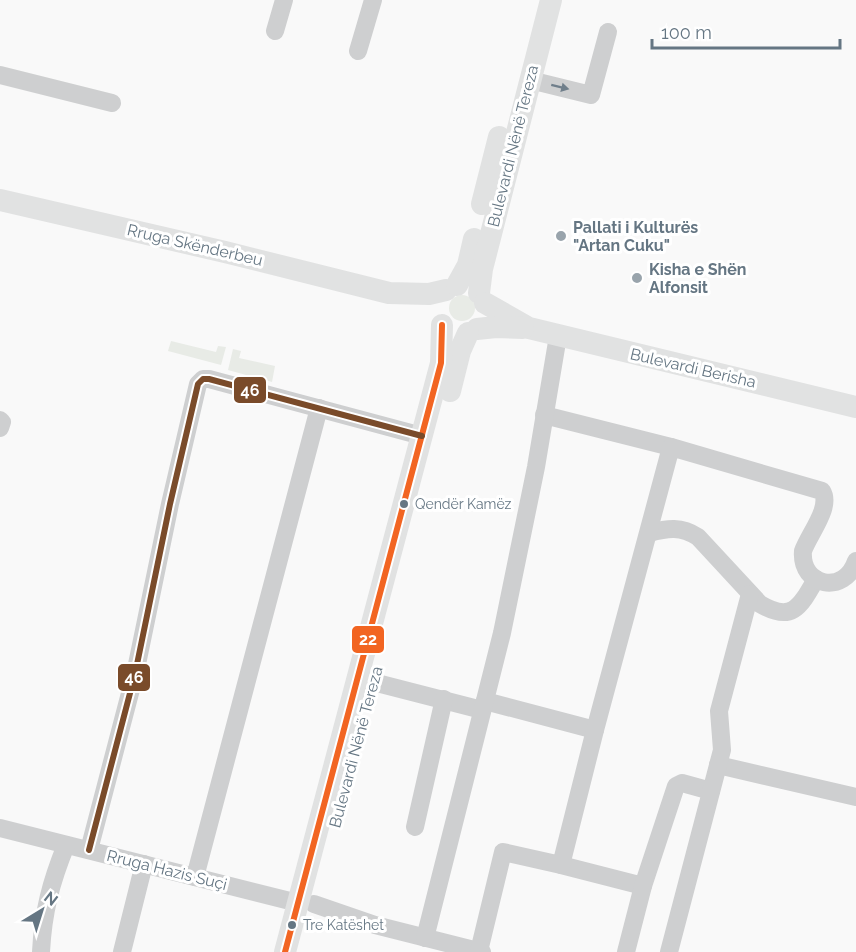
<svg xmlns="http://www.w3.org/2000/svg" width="856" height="952" font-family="Raleway,sans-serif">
<rect width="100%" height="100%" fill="#f9f9f9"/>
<!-- green -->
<g fill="#e8ebe6">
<circle cx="462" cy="308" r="13"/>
<polygon points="171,341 216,352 218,346 226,347 221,365 168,351"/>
<polygon points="233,349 241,351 239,358 275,366 272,382 228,370"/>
</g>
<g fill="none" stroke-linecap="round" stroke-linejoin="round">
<!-- minor -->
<g stroke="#cecfd0" stroke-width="18">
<polyline points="275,31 284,0"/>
<polyline points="358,51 373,0"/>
<polyline points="0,75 112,103"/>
<polyline points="530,80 591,95 608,32"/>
<polyline points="544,415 671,447"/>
<polyline points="0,420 2,422 0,428"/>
<path d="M649,533C668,528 681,526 698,537L760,604C792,623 800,607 816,579"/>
<polyline points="373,682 482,710"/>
<polyline points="485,701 595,730"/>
<polyline points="718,765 856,797"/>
<polyline points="415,827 444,699"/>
<polyline points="0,828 298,903"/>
<polyline points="89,850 135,674 170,504 198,384 203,379 209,379 422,436"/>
<polyline points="561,865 643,886"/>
<polyline points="195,877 319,408"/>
<polyline points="314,904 375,925 482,952"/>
<polyline points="425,938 502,633 536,467 558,336"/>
<path d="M479,951L503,852L561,865L595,730L671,447L822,491C832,507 809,534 803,551C800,587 845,595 856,561"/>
<path d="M41,952C43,912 51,882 66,845"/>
<polyline points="122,952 144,864"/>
<polyline points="626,952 643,886 676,786 682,783 711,791"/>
<polyline points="669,952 722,750 719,711 750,594"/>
</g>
<!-- major -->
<g stroke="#e1e2e2" stroke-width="22">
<polyline points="0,200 225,252 389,293 429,294 446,290"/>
<polyline points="482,204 499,137"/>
<polyline points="457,285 468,265 474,239"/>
<polyline points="479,293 482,269 551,0"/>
<polyline points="485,303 529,328 856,407"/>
<polyline points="477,329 496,327 523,328"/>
<polyline points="450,391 460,351 468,333"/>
<polyline points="285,952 441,363 442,325"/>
</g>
<!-- bus-1 casing -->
<g stroke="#fff" stroke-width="10">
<polyline id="bus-1" points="285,952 441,363 442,325"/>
</g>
<!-- bus-2 casing -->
<g stroke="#fff" stroke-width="10">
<polyline id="bus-2" points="89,850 135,674 170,504 198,384 203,379 209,379 422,436"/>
</g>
<!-- bus-1 -->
<use href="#bus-1" stroke="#f26522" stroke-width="6"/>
<!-- bus-2 -->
<use href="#bus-2" stroke="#7a4b2a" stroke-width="6"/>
</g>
<!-- one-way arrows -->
<defs><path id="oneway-solid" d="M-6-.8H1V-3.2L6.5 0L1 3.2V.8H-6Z" transform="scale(1.5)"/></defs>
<use fill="#707f8b" href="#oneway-solid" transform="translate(560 87) rotate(14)"/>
<!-- markers -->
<g fill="#99a4ac" stroke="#fff" stroke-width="2">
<circle cx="561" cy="236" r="6"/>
<circle cx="637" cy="278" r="6"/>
</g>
<g fill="#657683" stroke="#fff" stroke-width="2">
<circle cx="404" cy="504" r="5"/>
<circle cx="292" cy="925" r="5"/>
</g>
<g text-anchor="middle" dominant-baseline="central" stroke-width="6" stroke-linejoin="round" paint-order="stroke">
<!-- bus labels -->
<g font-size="14" fill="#657683" stroke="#fff" text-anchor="start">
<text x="415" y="504">Qendër Kamëz</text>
<text x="303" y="925">Tre Katëshet</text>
</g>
<!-- street labels -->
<g font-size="16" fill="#657683" stroke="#fff">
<text transform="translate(513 146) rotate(-76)">Bulevardi Nënë Tereza</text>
<text transform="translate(195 245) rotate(13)">Rruga Skënderbeu</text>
<text transform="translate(693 368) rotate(13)">Bulevardi Berisha</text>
<text transform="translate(356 747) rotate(-75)">Bulevardi Nënë Tereza</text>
<text transform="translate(167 870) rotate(14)">Rruga Hazis Suçi</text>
</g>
<!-- poi labels -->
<g font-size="16" font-weight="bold" fill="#657683" stroke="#fff" text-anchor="start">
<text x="573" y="227">Pallati i Kulturës<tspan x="573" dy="18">"Artan Cuku"</tspan></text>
<text x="649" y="269">Kisha e Shën<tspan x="649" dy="18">Alfonsit</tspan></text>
</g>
</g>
<g stroke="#fff" stroke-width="2">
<rect x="233" y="376" width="34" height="28" rx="6" fill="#7a4b2a"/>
<rect x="351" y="625" width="34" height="29" rx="6" fill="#f26522"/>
<rect x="117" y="663" width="34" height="29" rx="6" fill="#7a4b2a"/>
</g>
<g font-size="16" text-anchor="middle" font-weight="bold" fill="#fff">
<text x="250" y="396">46</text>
<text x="368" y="645">22</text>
<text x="134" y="683">46</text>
</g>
<!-- north arrow -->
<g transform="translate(42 910) rotate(38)" stroke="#ffffff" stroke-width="4.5" paint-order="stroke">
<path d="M0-4.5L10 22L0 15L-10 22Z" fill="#657683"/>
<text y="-9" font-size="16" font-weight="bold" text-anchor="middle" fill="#657683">N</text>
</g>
<!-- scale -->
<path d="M652 39v9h188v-9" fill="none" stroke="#657683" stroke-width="3"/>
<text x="661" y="39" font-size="18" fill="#657683" stroke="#ffffff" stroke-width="4.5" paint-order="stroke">100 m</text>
</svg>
